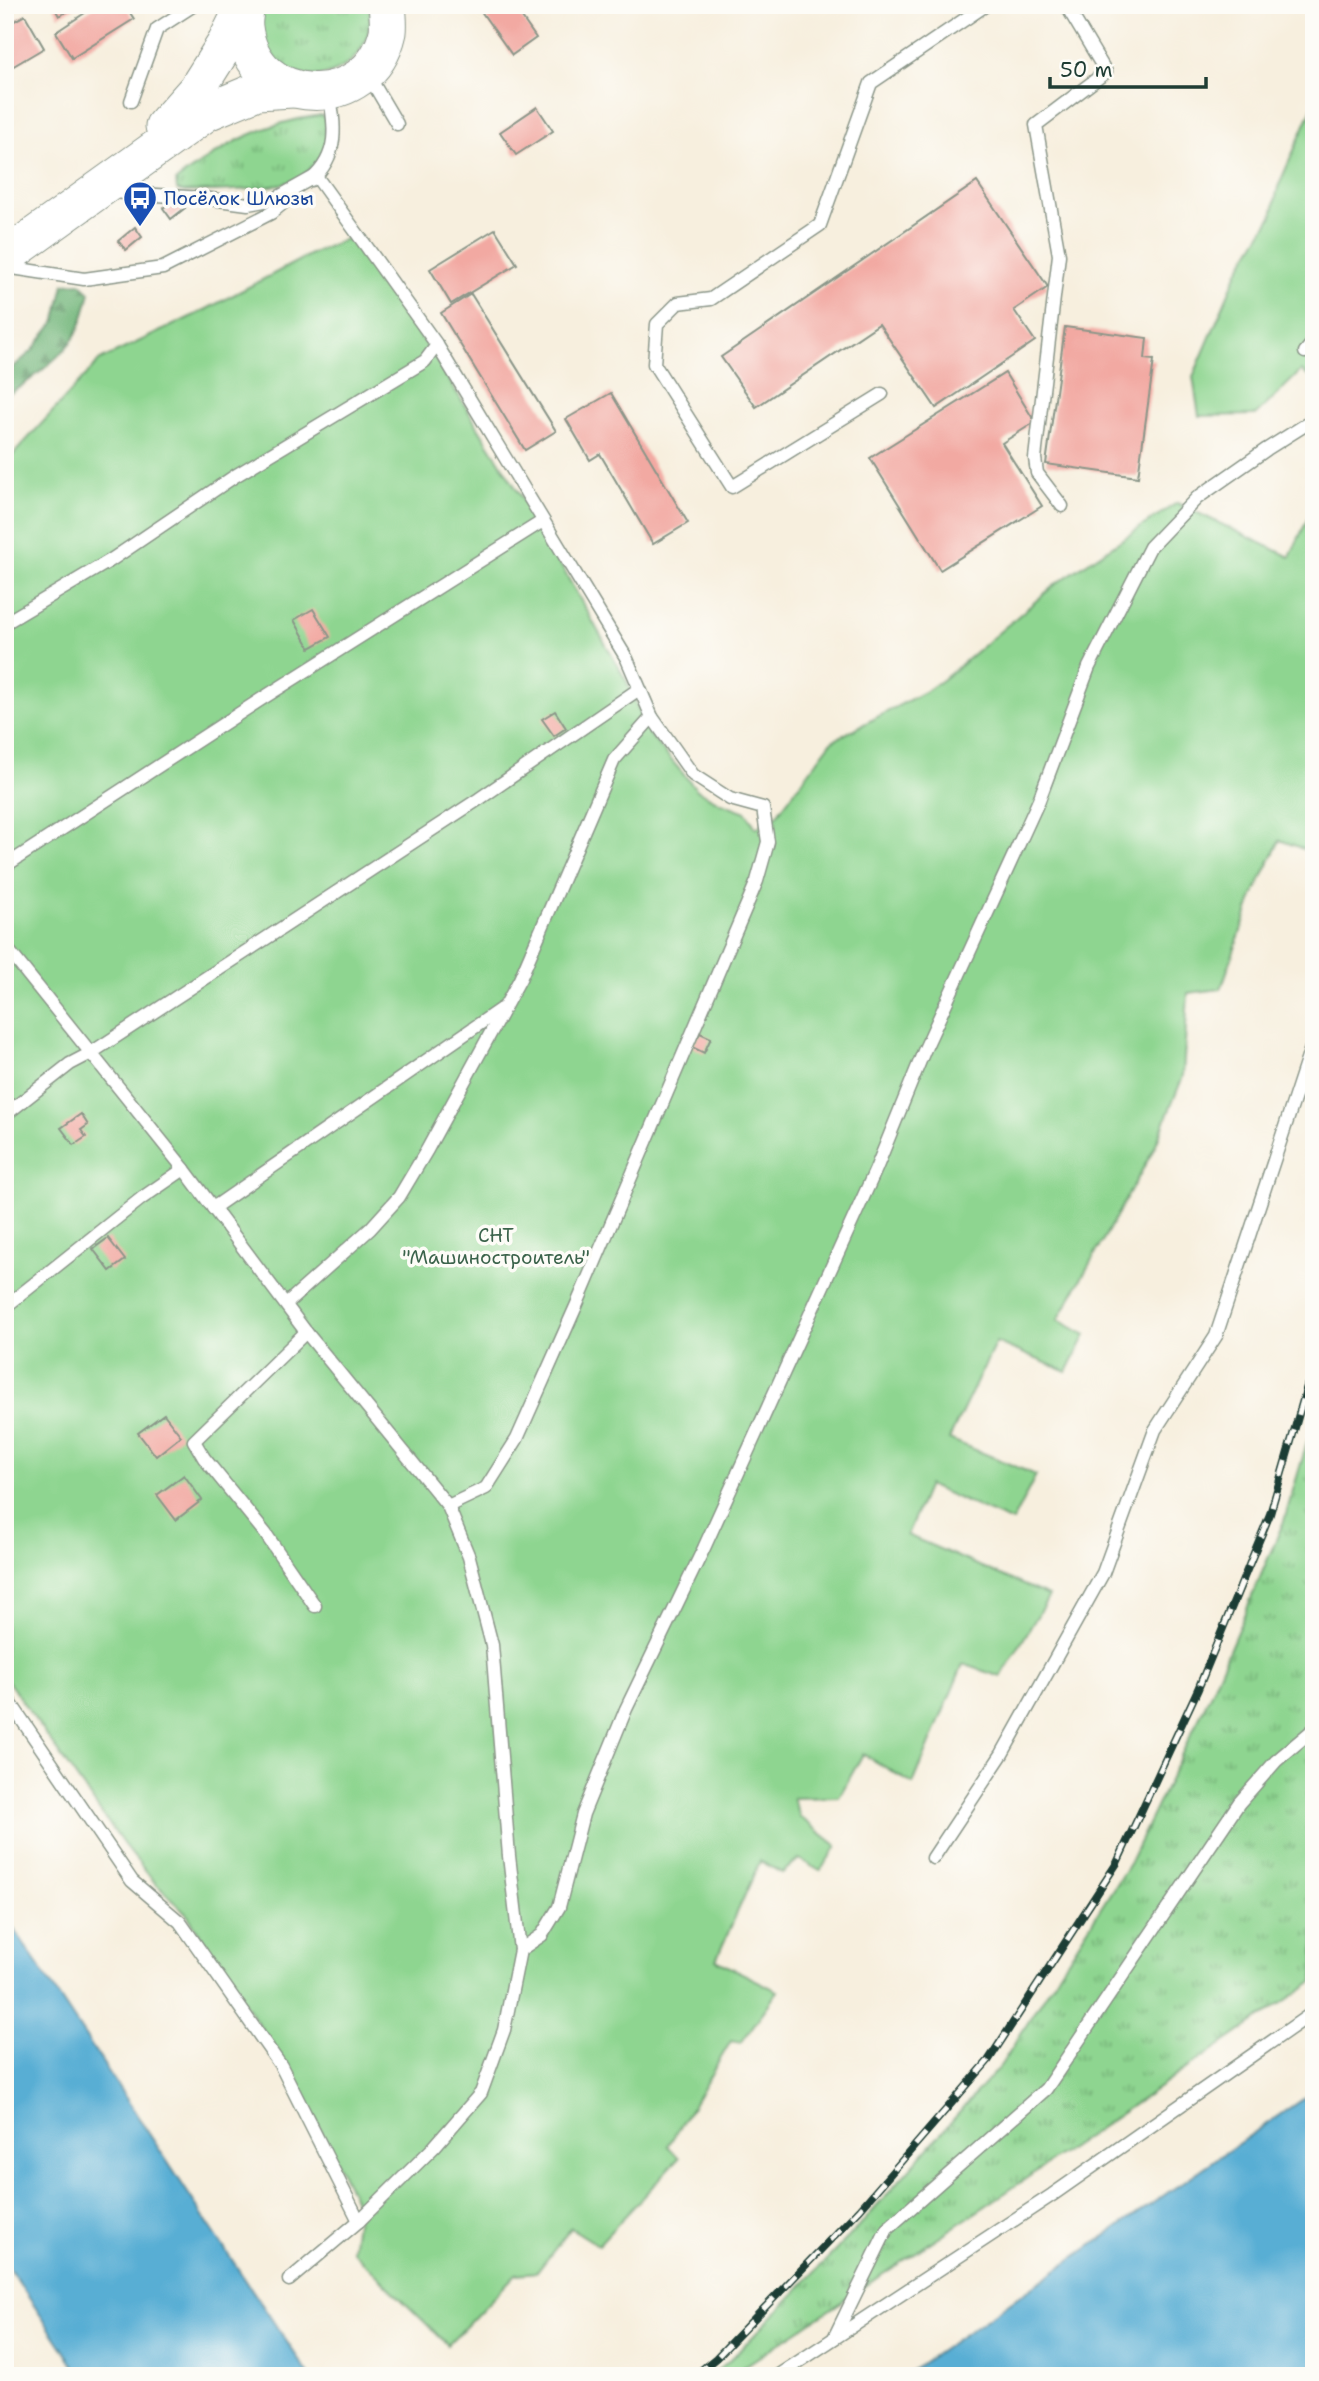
<svg xmlns="http://www.w3.org/2000/svg" width="1319" height="2381" font-family="'Shantell Sans',sans-serif">
<defs>
<pattern id="grass-tufts" width="24" height="20" patternUnits="userSpaceOnUse" patternTransform="scale(1.75)"><rect width="24" height="20" fill="#8ed590"/><path d="M3 7l-1-3M5 7V3M7 7l1-3M15 17l-1-3M17 17v-4M19 17l1-3" fill="none" stroke="#73ae76"/></pattern>
<pattern id="forest-firs" width="22" height="20" patternUnits="userSpaceOnUse" patternTransform="scale(1.75)"><rect width="22" height="20" fill="#72b67a"/><path d="M5 1l3.5 6h-7zM16 11l3.5 6h-7z" fill="#5d9565"/></pattern>
</defs>
<rect width="100%" height="100%" fill="#fdfcf7"/>
<filter id="ink" filterUnits="userSpaceOnUse"><feTurbulence type="fractalNoise" baseFrequency=".0143" numOctaves="2"/><feDisplacementMap in="SourceGraphic" scale="14" xChannelSelector="R" yChannelSelector="G"/><feConvolveMatrix kernelMatrix="1 2 1 2 8 2 1 2 1" color-interpolation-filters="sRGB"/></filter>
<filter id="wash" filterUnits="userSpaceOnUse"><feTurbulence type="fractalNoise" baseFrequency=".00686" numOctaves="4" result="noise"/><feDisplacementMap in="SourceGraphic" scale="28" xChannelSelector="R" yChannelSelector="G"/><feGaussianBlur stdDeviation="1.57" result="paint"/><feColorMatrix in="noise" values="0 0 0 0 0 0 0 0 0 0 0 0 0 0 0 0 0 1.4 0 .05"/><feComposite in="paint" operator="in"/></filter>
<g filter="url(#wash)">
<rect width="100%" height="100%" fill="#f7efde"/>
<!-- grass -->
<g fill="url(#grass-tufts)" stroke="#568962" stroke-width="2">
<path d="M261,5H369C380,69 302,102 270,51C267,47 263,42 262,38C260,28 262,15 261,5Z"/>
<path d="M321,115L328,120C328,129 329,139 325,147C320,158 312,169 302,176C277,192 214,190 184,192L177,190L176,181C225,144 259,124 321,115Z"/>
<polygon points="1314,1419 1314,1981 1005,2193 730,2376 711,2376 734,2356 864,2221 1001,2065 1130,1862 1210,1695 1284,1521"/>
</g>
<!-- forest -->
<path fill="url(#forest-firs)" stroke="#487a57" stroke-width="2" d="M80,283L90,292C86,309 81,330 70,343C57,360 24,386 5,396V374L31,352L56,320L64,284Z"/>
<!-- garden -->
<g fill="#8ed590" stroke="#568962" stroke-width="2">
<polygon points="1314,104 1314,380 1301,371 1256,415 1199,416 1193,377 1239,269 1272,216 1278,187"/>
<polygon points="348,238 364,250 439,364 529,509 627,682 649,734 697,790 719,802 746,812 756,828 776,816 832,741 928,690 950,674 1057,583 1177,503 1290,557 1314,505 1314,853 1280,840 1253,896 1221,989 1188,993 1183,1076 1154,1149 1058,1320 1086,1335 1067,1372 996,1342 949,1439 1036,1475 1012,1522 928,1485 907,1535 1049,1596 1001,1677 963,1664 913,1784 863,1754 839,1797 793,1798 800,1817 837,1846 820,1871 799,1859 782,1873 760,1861 716,1960 778,1991 741,2043 731,2041 668,2146 679,2158 598,2245 571,2228 537,2272 516,2274 448,2345 352,2251 358,2207 302,2091 186,1913 156,1884 124,1845 5,1677 5,460 11,457 100,360 203,311 311,254"/>
</g>
<!-- water -->
<g fill="#58aed4" stroke="#3c7684" stroke-width="2">
<path d="M5,1916C108,2068 206,2224 310,2376H81L5,2262Z"/>
<polygon points="1314,2091 1314,2376 904,2376"/>
</g>
<g id="blocks">
<!-- building -->
<g fill="#f2a9a2">
<polygon points="53,5 79,5 59,16"/>
<polygon points="97,5 125,5 134,19 72,58 56,32"/>
<polygon points="481,5 513,5 536,38 512,55 478,7"/>
<polygon points="25,15 44,48 5,71 5,26"/>
<polygon points="537,107 553,131 516,155 500,132"/>
<polygon points="977,182 1048,287 1014,310 1035,341 936,408 879,324 756,407 721,357"/>
<polygon points="177,197 185,208 171,219 163,208"/>
<polygon points="135,227 142,237 126,250 118,241"/>
<polygon points="495,229 517,264 451,304 430,269"/>
<polygon points="471,294 556,431 525,450 441,313"/>
<polygon points="1065,327 1147,338 1145,359 1154,360 1138,477 1046,464"/>
<polygon points="1005,373 1035,422 1002,443 1042,506 940,570 870,458"/>
<polygon points="611,393 688,523 653,544 600,454 590,460 566,419"/>
<polygon points="313,609 330,637 310,648 294,620"/>
<polygon points="555,711 566,728 554,736 542,719"/>
<polygon points="700,1033 711,1038 704,1053 692,1047"/>
<polygon points="81,1114 88,1125 81,1130 86,1137 74,1145 61,1128"/>
<polygon points="108,1238 125,1260 110,1271 93,1249"/>
<polygon points="164,1414 181,1436 156,1456 138,1433"/>
<polygon points="184,1475 202,1500 176,1520 157,1495"/>
</g>
</g>
</g>
<g filter="url(#ink)">
<use href="#blocks" fill-opacity="0" stroke="#8b9689" stroke-width="2"/>
<g fill="none" stroke-linecap="round" stroke-linejoin="round">
<!-- service casing -->
<g stroke="#8b9689" stroke-width="15">
<g id="service">
<polyline points="367,73 397,124"/>
<polyline points="131,101 157,29 194,5"/>
<path d="M311,180C340,155 335,125 329,92"/>
<polyline points="110,192 203,198 248,204 275,199 316,176 437,345 627,659 652,717 693,775 730,799 763,808 768,842 757,881 577,1304 517,1439 486,1488 448,1506 469,1557 492,1645 509,1856 520,1950"/>
<polyline points="6,267 84,279 163,268 271,213 292,196"/>
<polyline points="1305,352 1314,341"/>
<polyline points="882,394 732,487 654,364 657,324 678,303 711,299 820,225 871,83 986,5"/>
<polyline points="1062,506 1037,473 1035,458 1059,255 1036,125 1106,72 1066,5"/>
<polyline points="5,623 111,560 235,476 425,361 437,345"/>
<polyline points="5,866 260,700 543,521"/>
<polyline points="5,946 184,1169 306,1332 448,1506"/>
<polyline points="5,1115 70,1064 91,1053 479,799 639,689"/>
<polyline points="213,1208 501,1009"/>
<polyline points="286,1304 370,1229 399,1197 427,1150 520,979 614,760 652,717"/>
<polyline points="5,1307 142,1198 184,1169"/>
<polyline points="306,1332 194,1441 204,1458 265,1533 315,1606"/>
<polyline points="5,1695 132,1881 180,1922 281,2066 359,2221"/>
<polyline points="933,1858 1002,1754 1103,1573 1155,1430 1216,1336 1314,1039"/>
<polyline points="289,2280 359,2221 434,2147 481,2093 504,2030 520,1950 542,1935 559,1907 583,1814 626,1709 704,1548 876,1169 924,1051 1039,800 1089,667 1150,547 1197,498 1267,449 1310,422 1314,423"/>
<polyline points="834,2338 887,2229 1046,2089 1239,1803 1276,1761 1314,1729"/>
<polyline points="777,2376 1052,2195 1314,2012"/>
</g>
</g>
<!-- primary casing -->
<g stroke="#8b9689" stroke-width="39">
<g id="primary">
<path d="M246,5C245,12 243,20 244,27C253,110 370,114 388,32C389,24 388,14 387,5"/>
<polyline points="164,126 197,89 226,43 245,5"/>
<polyline points="5,257 207,112 257,91 293,89"/>
</g>
</g>
<!-- service -->
<use href="#service" stroke="#fff" stroke-width="12"/>
<!-- primary -->
<use href="#primary" stroke="#fff" stroke-width="37"/>
<!-- rail casing -->
<g stroke="#1f3d34" stroke-width="8">
<polyline id="rail" points="694,2376 716,2358 860,2209 988,2061 1117,1863 1198,1689 1270,1514 1314,1362"/>
</g>
<!-- rail -->
<use href="#rail" stroke="#fdfcf7" stroke-width="5" stroke-dasharray="16" stroke-linecap="butt"/>
</g>
</g>
<!-- icons -->
<defs>
<g id="bus-pin" transform="scale(1.75)"><path d="M0 17L-7.5 6A9.5 9.5 0 1 1 7.5 6Z" fill="#1a4fb4" stroke="#fdfcf7"/><path d="M-5-6H5V4H4V6H2V4H-2V6H-4V4H-5ZM-3.5-4V0h7V-4ZM-3.5 1.2v1.5H-2V1.2ZM2 1.2v1.5H3.5V1.2Z" fill="#fff"/></g>
</defs>
<g fill-rule="evenodd">
<use href="#bus-pin" x="140" y="198"/>
</g>
<g text-anchor="middle" dominant-baseline="central" stroke-width="7" stroke-linejoin="round" paint-order="stroke">
<!-- transit labels -->
<g font-size="19" fill="#164399" stroke="#fdfcf7" text-anchor="start">
<text x="164" y="198">Посёлок Шлюзы</text>
</g>
<!-- park labels -->
<g font-size="19" fill="#3b634b" stroke="#fdfcf7">
<text x="496" y="1235">СНТ<tspan x="496" dy="22">"Машиностроитель"</tspan></text>
</g>
</g>
<!-- margin -->
<rect width="1319" height="2381" fill="none" stroke="#fdfcf7" stroke-width="28"/>
<!-- scale -->
<path d="M1050 77v10h156v-10" fill="none" stroke="#1f3d34" stroke-width="3.5"/>
<text x="1060" y="77" font-size="21" fill="#1f3d34" stroke="#fdfcf7" stroke-width="5" paint-order="stroke">50 m</text>
</svg>
